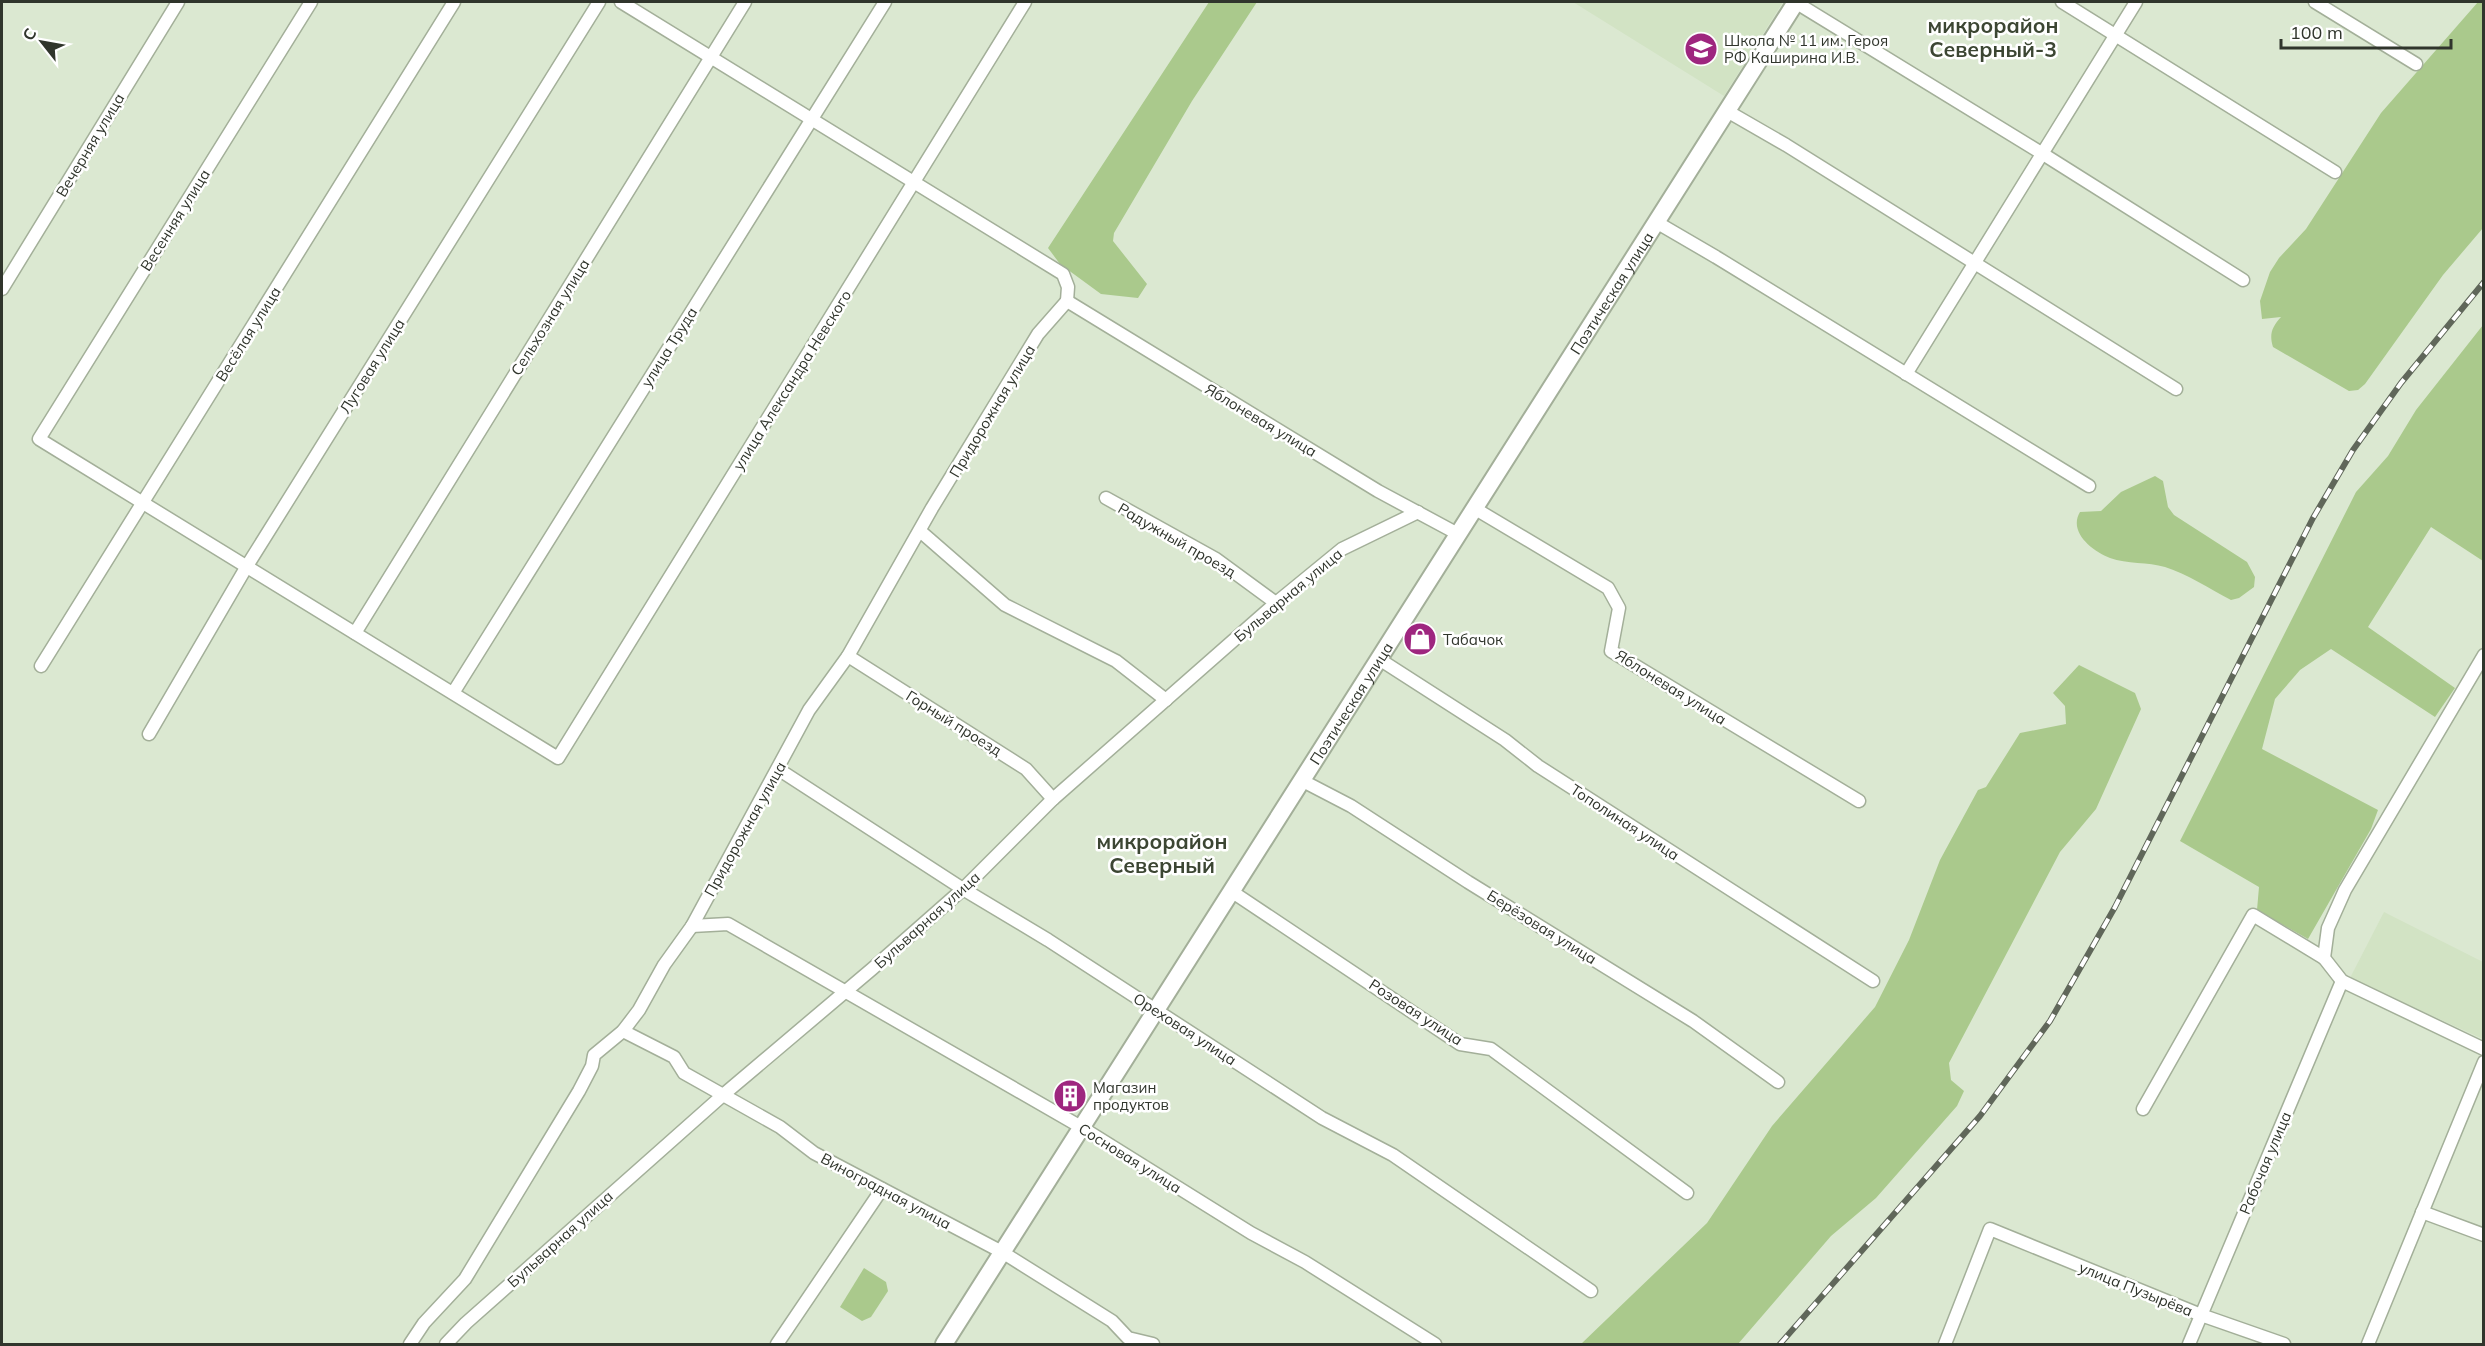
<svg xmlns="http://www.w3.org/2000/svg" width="2485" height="1346" font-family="Mulish,sans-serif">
<rect width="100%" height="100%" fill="#dbe8d1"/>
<!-- built -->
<g fill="#d2e3c4">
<polygon points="1573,2 1783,2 1724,96"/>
<polygon points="2384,912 2483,962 2483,1039 2350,978"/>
</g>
<!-- green -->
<g fill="#aac98c">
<polygon points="1209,2 1257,2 1192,101 1114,233 1113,241 1147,284 1138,298 1101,294 1060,264 1048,248"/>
<path d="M2478,2H2483V228L2443,275L2365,384L2358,390L2349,391L2273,347C2269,334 2272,327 2281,317L2262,319L2260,301L2270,272L2279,258L2306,229L2381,113Z"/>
<polygon points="2483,325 2483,561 2431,527 2368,627 2455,688 2435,717 2331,649 2300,670 2275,699 2262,749 2378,810 2371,829 2308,939 2257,910 2259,887 2180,841 2356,492 2388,456 2416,410"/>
<path d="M2155,476L2163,481L2168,507L2174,515L2247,562L2255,577L2254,587L2239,598L2231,600C2210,589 2187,574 2165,567C2148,562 2127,564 2110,558C2092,551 2068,532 2080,512L2101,511L2121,492Z"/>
<polygon points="2079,665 2135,693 2141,709 2096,809 2060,852 1949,1063 1951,1080 1964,1091 1957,1106 1876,1198 1831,1236 1738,1344 1581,1344 1707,1223 1772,1126 1875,1007 1909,940 1940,860 1978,790 1986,787 2020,733 2066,724 2065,706 2053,693"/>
<polygon points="864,1268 886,1282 888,1291 871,1317 862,1321 840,1307"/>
</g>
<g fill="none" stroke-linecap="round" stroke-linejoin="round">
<!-- street casing -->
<g stroke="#a3af99" stroke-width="15">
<g id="street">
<polyline points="311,2 39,439 558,758 1025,2"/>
<polyline points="621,2 1063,274 1068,287 1067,301"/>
<polyline points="1795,2 2043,154 2243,280"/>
<polyline points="2062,2 2335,172"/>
<polyline points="2315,2 2416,64"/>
<polyline points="1727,111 1786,145 2176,389"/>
<polyline points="1656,222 1716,257 2089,486"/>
<polyline points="2,289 178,2"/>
<polyline points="1067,301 1378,491 1458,534"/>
<polyline points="1906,374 2136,2"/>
<polyline points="1106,498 1216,559 1276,603"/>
<polyline points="1474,508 1608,588 1619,608 1611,651 1859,801"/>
<polyline points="920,531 1005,605 1116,661 1166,700"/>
<polyline points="355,633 745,2"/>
<polyline points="2484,655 2345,890 2328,928 2324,958 2342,981 2484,1049"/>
<polyline points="848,656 1026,769 1053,799"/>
<polyline points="1379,659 1505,740 1538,766 1873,981"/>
<polyline points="41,666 454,2"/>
<polyline points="453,693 885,2"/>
<polyline points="149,734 247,566 599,2"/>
<polyline points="778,769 963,889 1048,940 1322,1118 1393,1155 1591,1291"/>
<polyline points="1301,780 1351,806 1468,882 1693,1021 1778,1082"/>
<polyline points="1231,891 1460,1044 1491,1049 1687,1193"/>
<polyline points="692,926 728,924 1081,1127 1251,1233 1305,1262 1435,1344"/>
<polyline points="623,1031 674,1057 684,1073 780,1127 814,1153 1002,1252 1112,1321 1128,1338 1153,1344"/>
<polyline points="2143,1109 2253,915 2324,958"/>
<polyline points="2422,1212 2484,1235"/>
<polyline points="410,1344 424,1323 465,1279 579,1091 592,1066 594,1055 623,1031 639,1010 664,965 692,926 809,710 848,656 932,508 1038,334 1067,301"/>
<polyline points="446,1344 466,1323 723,1095 872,969 963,889 1053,799 1276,603 1342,549 1418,512"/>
<polyline points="777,1344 882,1189"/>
<polyline points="1945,1344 1990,1229 2201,1315 2284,1344"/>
<polyline points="2189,1344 2342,981"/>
<polyline points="2368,1344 2484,1062"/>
</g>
</g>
<!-- secondary casing -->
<g stroke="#a3af99" stroke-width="20">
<g id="secondary">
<path id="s1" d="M944,1344L1796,2"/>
</g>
</g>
<!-- street -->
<use href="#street" stroke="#fff" stroke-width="12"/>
<!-- secondary -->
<use href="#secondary" stroke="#fff" stroke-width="16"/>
<!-- rail casing -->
<g stroke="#60675a" stroke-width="6">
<polyline id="rail" points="1780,1344 1980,1116 2050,1021 2115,907 2313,518 2353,450 2401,383 2484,282"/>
</g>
<!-- rail -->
<use href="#rail" stroke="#fff" stroke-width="4" stroke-dasharray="11" stroke-linecap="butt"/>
</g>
<!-- icons -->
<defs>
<g id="school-disc" transform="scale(1.725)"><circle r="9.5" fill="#9e267f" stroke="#fff"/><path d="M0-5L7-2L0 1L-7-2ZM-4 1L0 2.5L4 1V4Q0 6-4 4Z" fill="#fff"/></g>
<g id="shop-disc" transform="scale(1.725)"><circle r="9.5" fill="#9e267f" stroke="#fff"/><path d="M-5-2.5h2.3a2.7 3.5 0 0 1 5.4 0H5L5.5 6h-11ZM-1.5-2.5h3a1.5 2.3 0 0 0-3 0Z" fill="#fff"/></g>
<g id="building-disc" transform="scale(1.725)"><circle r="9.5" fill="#9e267f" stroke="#fff"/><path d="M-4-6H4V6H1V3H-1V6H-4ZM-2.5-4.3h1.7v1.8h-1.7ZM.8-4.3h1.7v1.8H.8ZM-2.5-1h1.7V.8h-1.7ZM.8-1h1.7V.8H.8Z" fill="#fff"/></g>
</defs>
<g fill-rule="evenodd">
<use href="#school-disc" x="1701" y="49"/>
<use href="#shop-disc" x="1420" y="639"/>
<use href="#building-disc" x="1070" y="1096"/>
</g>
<g text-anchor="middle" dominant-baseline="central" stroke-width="5" stroke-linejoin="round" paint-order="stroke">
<!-- poi labels -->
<g font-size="15" fill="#30352c" stroke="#fff" text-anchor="start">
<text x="1724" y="40">Школа № 11 им. Героя<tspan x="1724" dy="17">РФ Каширина И.В.</tspan></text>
<text x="1443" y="639">Табачок</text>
<text x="1093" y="1087">Магазин<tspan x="1093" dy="17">продуктов</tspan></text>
</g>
<!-- street labels -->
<g font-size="15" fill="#30352c" stroke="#fff">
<text transform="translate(90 145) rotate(-59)">Вечерняя улица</text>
<text transform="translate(175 220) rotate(-58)">Весенняя улица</text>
<text stroke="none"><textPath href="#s1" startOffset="1245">Поэтическая улица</textPath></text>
<text transform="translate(550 317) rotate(-58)">Сельхозная улица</text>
<text transform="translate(248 334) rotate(-58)">Весёлая улица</text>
<text transform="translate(669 347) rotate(-58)">улица Труда</text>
<text transform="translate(372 366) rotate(-58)">Луговая улица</text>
<text transform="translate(792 380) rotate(-58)">улица Александра Невского</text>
<text transform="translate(992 411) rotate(-59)">Придорожная улица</text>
<text transform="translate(1261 420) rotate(31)">Яблоневая улица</text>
<text transform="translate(1177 540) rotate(30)">Радужный проезд</text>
<text transform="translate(1288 595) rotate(-40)">Бульварная улица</text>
<text transform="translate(1671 687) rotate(32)">Яблоневая улица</text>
<text stroke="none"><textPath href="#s1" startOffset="759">Поэтическая улица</textPath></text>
<text transform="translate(954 723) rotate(32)">Горный проезд</text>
<text transform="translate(1625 822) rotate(33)">Тополиная улица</text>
<text transform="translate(745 829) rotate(-61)">Придорожная улица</text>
<text transform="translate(927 920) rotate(-42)">Бульварная улица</text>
<text transform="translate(1542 927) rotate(32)">Берёзовая улица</text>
<text transform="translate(1416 1012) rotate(33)">Розовая улица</text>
<text transform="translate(1185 1029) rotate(33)">Ореховая улица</text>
<text transform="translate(1130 1158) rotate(32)">Сосновая улица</text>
<text transform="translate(2265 1163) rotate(-67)">Рабочая улица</text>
<text transform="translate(886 1191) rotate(28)">Виноградная улица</text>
<text transform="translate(560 1239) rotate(-42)">Бульварная улица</text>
<text transform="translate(2136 1289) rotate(22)">улица Пузырёва</text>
</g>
<!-- district labels -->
<g font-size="21" font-weight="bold" fill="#3c4633" stroke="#fff">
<text x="1993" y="25">микрорайон<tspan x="1993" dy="24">Северный-3</tspan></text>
<text x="1162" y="841">микрорайон<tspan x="1162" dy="24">Северный</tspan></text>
</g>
</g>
<!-- border -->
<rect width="2485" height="1346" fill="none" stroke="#30352c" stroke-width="6"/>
<!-- north arrow -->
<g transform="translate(42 42) rotate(301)" stroke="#ffffff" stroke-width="4.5" paint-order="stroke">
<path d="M0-4.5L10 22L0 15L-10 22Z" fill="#30352c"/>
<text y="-9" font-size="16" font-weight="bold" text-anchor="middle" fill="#30352c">С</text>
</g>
<!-- scale -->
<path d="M2281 39v9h170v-9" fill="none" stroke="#30352c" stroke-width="3"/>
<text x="2290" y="39" font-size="18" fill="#30352c" stroke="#ffffff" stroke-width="4.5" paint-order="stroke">100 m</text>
</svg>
